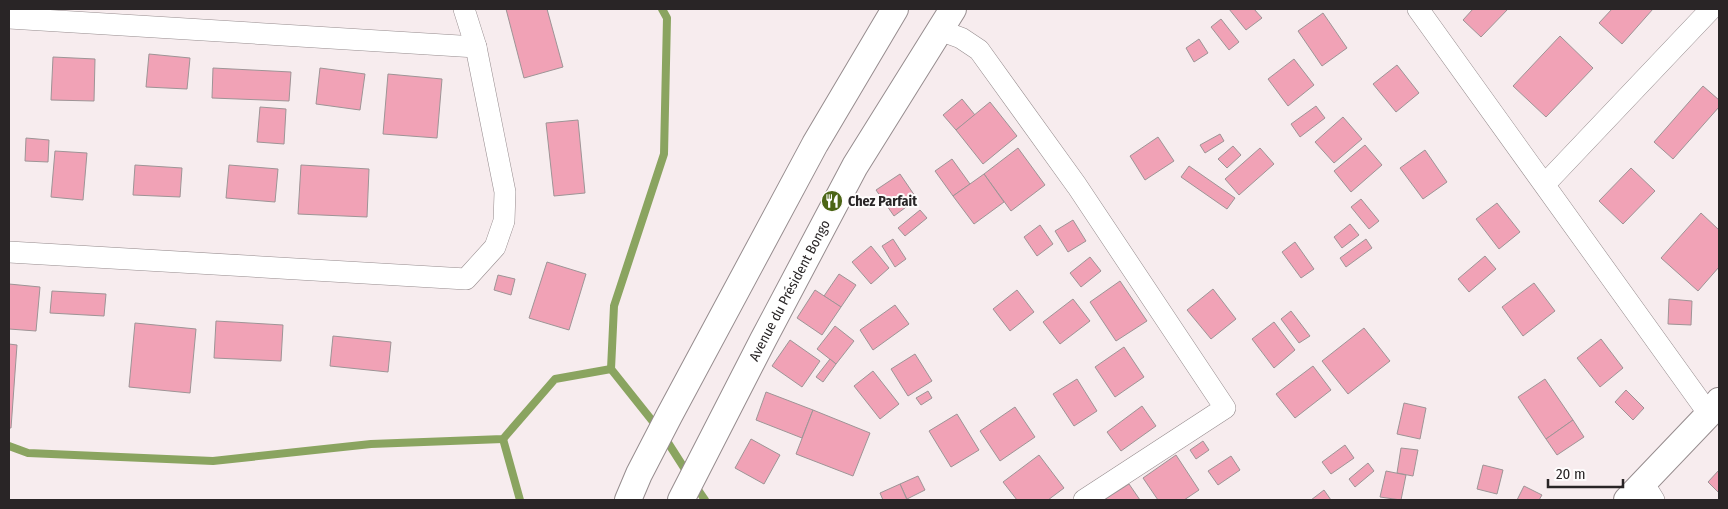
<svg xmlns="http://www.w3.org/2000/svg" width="1728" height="509" font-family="'Fira Sans Condensed',sans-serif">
<rect width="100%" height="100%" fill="#f7ecee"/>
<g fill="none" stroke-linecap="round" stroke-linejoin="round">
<!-- stream -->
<g stroke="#8aa460" stroke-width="8">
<polyline points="658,428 611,369 614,306 664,154 667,18 662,9"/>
<polyline points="665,438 688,474"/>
<polyline points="503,439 520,500"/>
<polyline points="9,446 28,453 213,461 371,444 503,439 555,379 611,369"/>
<polyline points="694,484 705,500"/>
</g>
</g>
<!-- building -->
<g fill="#f1a2b6" stroke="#9e9496">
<polygon points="506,9 547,9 563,67 524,78"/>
<polygon points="1229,9 1254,9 1262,18 1246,30"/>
<polygon points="1473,9 1508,9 1481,37 1463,20"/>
<polygon points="1612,9 1653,9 1622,44 1599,23"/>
<polygon points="1323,13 1347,48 1322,66 1298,31"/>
<polygon points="1221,19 1239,42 1229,50 1211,27"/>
<polygon points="1560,36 1593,68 1546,117 1513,86"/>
<polygon points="1199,39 1208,53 1194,62 1186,48"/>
<polygon points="149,54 190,58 187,89 146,87"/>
<polygon points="53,57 95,59 94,101 51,100"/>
<polygon points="1294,59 1314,85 1288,106 1268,79"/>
<polygon points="1397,65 1419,93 1396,112 1373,84"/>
<polygon points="213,68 291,72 289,101 212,98"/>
<polygon points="320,68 365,74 360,110 316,104"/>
<polygon points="388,74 442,79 437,138 383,134"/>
<polygon points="1703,86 1719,100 1719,107 1673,159 1654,142"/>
<polygon points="962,99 975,115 956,130 943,115"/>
<polygon points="990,102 1017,136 983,164 956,130"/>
<polygon points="1316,106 1325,118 1300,137 1291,124"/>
<polygon points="260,107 286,109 284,144 257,142"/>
<polygon points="1343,117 1362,139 1334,163 1315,142"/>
<polygon points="578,120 585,193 554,196 546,123"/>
<polygon points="1220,134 1224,141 1205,153 1200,145"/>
<polygon points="1158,137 1174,161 1145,180 1130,156"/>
<polygon points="26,138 49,140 48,162 25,161"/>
<polygon points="1365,145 1382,165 1351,192 1334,171"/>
<polygon points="1233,146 1241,155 1227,168 1218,159"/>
<polygon points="1018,148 1045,185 1011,211 984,174"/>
<polygon points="1260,148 1274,164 1239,195 1225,179"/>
<polygon points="1425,150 1447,182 1423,199 1400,168"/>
<polygon points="55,151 87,153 83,200 51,197"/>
<polygon points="952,159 970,184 953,196 935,171"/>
<polygon points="135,165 182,168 180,197 133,195"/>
<polygon points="229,165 278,169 275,202 226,198"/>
<polygon points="301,165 369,169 367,217 298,214"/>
<polygon points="1189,166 1235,198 1227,209 1181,177"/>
<polygon points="1631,168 1655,191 1623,224 1599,201"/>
<polygon points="900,174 917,199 894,216 876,190"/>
<polygon points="984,174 1004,202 974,224 953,196"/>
<polygon points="1361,199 1379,221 1369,229 1351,207"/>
<polygon points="1497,203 1520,232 1499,249 1476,219"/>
<polygon points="920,210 927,218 905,236 898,228"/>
<polygon points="1701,213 1719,230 1719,267 1698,291 1661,258"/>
<polygon points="1073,220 1086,241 1068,252 1055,231"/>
<polygon points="1350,224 1359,235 1342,248 1334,237"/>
<polygon points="1040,225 1053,244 1037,256 1024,237"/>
<polygon points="893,239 906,259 895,267 882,246"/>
<polygon points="1366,239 1372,248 1346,267 1340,258"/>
<polygon points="1295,242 1314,269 1301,278 1282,252"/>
<polygon points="871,246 889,268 871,284 852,262"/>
<polygon points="1485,256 1496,269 1469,292 1458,279"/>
<polygon points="1090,257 1101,271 1081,287 1070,273"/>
<polygon points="547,262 586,274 569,330 529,318"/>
<polygon points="839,274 856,285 841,307 824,296"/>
<polygon points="498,275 515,279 511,295 494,290"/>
<polygon points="1120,281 1147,321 1116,341 1090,302"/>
<polygon points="1534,283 1555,311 1523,336 1502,307"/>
<polygon points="9,284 40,287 36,331 9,329"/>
<polygon points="1213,289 1236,319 1211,339 1187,310"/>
<polygon points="815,290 841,307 822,335 797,318"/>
<polygon points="1017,290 1034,312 1010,331 993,309"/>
<polygon points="52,291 106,294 104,316 50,313"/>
<polygon points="1073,299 1090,321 1060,344 1043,322"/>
<polygon points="1669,299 1692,301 1691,325 1668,324"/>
<polygon points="895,305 909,324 873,350 860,330"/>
<polygon points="1291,311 1310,336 1299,343 1281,319"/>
<polygon points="216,321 283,325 281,361 214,358"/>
<polygon points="1274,322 1295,350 1274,368 1252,339"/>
<polygon points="135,323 196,329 190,393 129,387"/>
<polygon points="835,326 854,341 836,364 817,349"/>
<polygon points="1364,328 1390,361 1348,394 1322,361"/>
<polygon points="333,336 391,342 388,372 330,366"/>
<polygon points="1601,339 1623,368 1600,387 1577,358"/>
<polygon points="790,340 820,361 802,387 772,366"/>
<polygon points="9,344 17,345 11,428 9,428"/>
<polygon points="1124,347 1144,377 1115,397 1095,367"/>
<polygon points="915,354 932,381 908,396 891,369"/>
<polygon points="830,359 836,364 823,382 816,377"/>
<polygon points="1313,366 1331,390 1295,418 1276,394"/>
<polygon points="873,371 899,404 880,419 854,386"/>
<polygon points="1077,379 1097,411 1074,426 1053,394"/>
<polygon points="1545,379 1573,420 1546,439 1518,397"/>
<polygon points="1626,390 1644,408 1633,420 1615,402"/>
<polygon points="928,391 932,398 921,405 916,398"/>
<polygon points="766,392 813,410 802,438 756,420"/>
<polygon points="1404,403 1426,408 1420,439 1397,434"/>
<polygon points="1142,406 1156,426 1121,451 1107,432"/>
<polygon points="1015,407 1035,437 1000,461 980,431"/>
<polygon points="813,410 870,433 853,476 796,454"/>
<polygon points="957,414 979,450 951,467 929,431"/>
<polygon points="1573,420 1584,437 1557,455 1546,439"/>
<polygon points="751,439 780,455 764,484 735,468"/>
<polygon points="1203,441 1209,450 1196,459 1190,450"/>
<polygon points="1345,445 1354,458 1331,474 1322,462"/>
<polygon points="1401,448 1418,450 1413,476 1397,473"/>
<polygon points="1039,455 1064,488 1048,500 1017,500 1003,482"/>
<polygon points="1176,455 1199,490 1184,500 1158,500 1143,478"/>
<polygon points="1231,456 1240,470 1218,485 1208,471"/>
<polygon points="1368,463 1374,471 1355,487 1349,479"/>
<polygon points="1483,465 1503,470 1497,494 1477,489"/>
<polygon points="1719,470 1719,493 1708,482"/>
<polygon points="1386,471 1406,475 1401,500 1380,497"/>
<polygon points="918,476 925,490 907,499 900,484"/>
<polygon points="900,484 907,500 883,500 880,493"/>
<polygon points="1129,484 1140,500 1104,500"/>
<polygon points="1524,486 1542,495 1539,500 1517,500"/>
<polygon points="1324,490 1331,500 1311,500"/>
</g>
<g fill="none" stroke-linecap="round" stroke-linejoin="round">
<!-- minor casing -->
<g stroke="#968c8e" stroke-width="22">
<g id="minor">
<polyline points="1418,9 1709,414"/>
<polyline points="9,18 476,47"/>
<polyline points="939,30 961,38 979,50 1077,186 1225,408 1084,500"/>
<polyline points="1545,184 1711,9"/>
<polyline points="9,252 466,279 495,247 504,221 505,192 476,47 464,9"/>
<polyline points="1644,484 1654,500"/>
</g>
</g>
<!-- tertiary casing -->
<g stroke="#968c8e" stroke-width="28">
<g id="tertiary">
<polyline points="628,500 639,474 669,416 815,144 895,9"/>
<path id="s1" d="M681,500L763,340L855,166L953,9"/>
<polyline points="1627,500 1709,414 1719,401"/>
</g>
</g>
<!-- minor -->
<use href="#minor" stroke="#fff" stroke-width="21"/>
<!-- tertiary -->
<use href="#tertiary" stroke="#fff" stroke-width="26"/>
</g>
<!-- icons -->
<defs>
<g id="restaurant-disc" transform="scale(1.125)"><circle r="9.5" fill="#4c6516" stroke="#fefcfc"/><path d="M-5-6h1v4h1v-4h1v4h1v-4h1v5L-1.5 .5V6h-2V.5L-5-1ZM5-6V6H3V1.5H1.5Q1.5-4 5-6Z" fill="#fff"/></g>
</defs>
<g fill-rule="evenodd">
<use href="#restaurant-disc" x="832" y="201"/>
</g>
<g text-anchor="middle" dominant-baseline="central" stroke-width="4" stroke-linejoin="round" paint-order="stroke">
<!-- poi labels -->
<g font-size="14" font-weight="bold" fill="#292526" stroke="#fefcfc" text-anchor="start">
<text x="848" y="201">Chez Parfait</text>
</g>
<!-- street labels -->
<g font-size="14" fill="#292526" stroke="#fefcfc">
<text stroke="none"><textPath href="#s1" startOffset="236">Avenue du Président Bongo</textPath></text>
</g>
</g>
<!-- border -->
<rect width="1728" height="509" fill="none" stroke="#292526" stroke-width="20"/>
<!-- scale -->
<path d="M1548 479v8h75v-8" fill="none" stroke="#292526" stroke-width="2.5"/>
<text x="1556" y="479" font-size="15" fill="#292526" stroke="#fefcfc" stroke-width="4" paint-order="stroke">20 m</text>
</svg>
